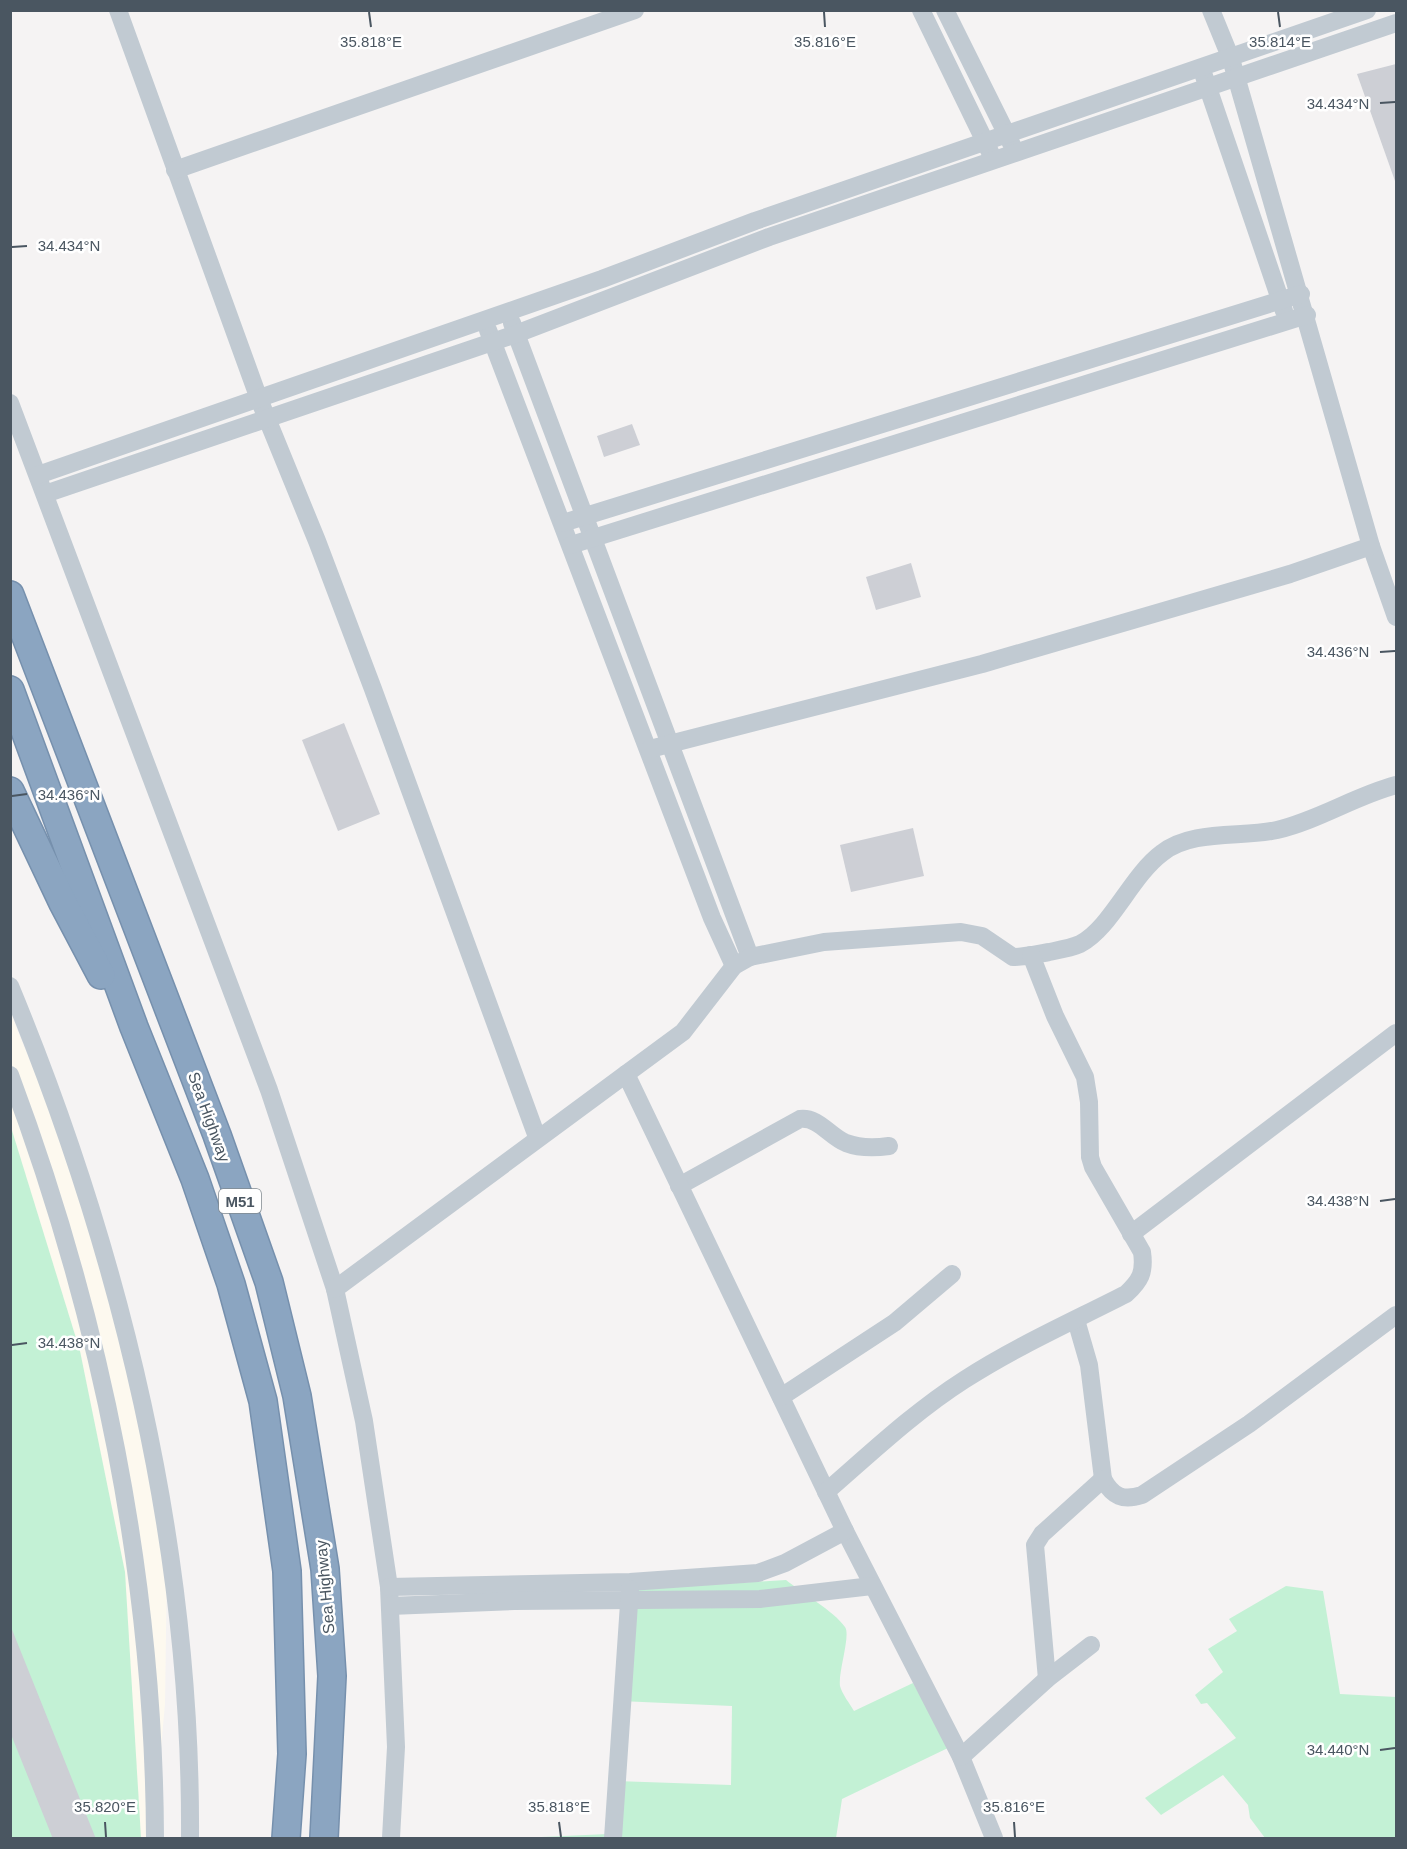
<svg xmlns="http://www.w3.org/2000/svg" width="1407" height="1849" font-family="Helvetica,sans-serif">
<rect width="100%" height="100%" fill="#f5f3f3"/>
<!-- commercial -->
<polygon fill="#fdf9ef" points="10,1012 96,1222 167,1563 165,1704 153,1838 11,1838"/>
<!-- green -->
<g fill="#c3f1d5">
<polygon points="10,1124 80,1351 125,1572 141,1838 11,1838"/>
<path d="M786,1580C802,1593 834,1611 845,1627C851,1635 838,1672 840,1686C842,1694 850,1704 854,1711L913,1683L950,1747L842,1799L836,1838H519L608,1834L616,1781L731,1785L732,1706L620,1701L624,1590Z"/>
<polygon points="1286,1586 1323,1591 1340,1694 1396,1697 1396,1838 1265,1838 1250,1818 1248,1805 1223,1775 1161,1815 1145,1798 1236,1738 1207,1703 1201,1704 1195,1695 1223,1672 1208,1649 1237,1631 1229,1619"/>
</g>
<!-- building -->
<g fill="#cdcfd5">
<polygon points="1396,64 1396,180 1395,181 1357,74"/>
<polygon points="632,424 640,445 604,457 597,436"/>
<polygon points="911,563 921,597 876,610 866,577"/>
<polygon points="344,723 380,814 338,831 302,740"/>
<polygon points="913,828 924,876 851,892 840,845"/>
<polygon points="10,1627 11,1627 96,1839 53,1839 10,1732"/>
</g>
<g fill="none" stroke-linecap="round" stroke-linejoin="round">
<!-- highway casing -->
<g stroke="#7690ad" stroke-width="30">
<g id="highway">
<polyline points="10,595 217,1135 269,1282 297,1396 325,1569 332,1676 324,1838"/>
<polyline points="10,690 134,1027 195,1179 231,1284 263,1401 287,1571 292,1754 286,1838"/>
<polyline points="10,791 63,903 101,975"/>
</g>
</g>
<!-- minor -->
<g stroke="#c1cad2" stroke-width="18">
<polyline points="118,10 259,399 317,541 373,689 537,1137"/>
<polyline points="921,10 991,154"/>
<polyline points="945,10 1012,145"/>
<polyline points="1211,10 1231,59 1371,546 1396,617"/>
<polyline points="1204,76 1284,311"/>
<polyline points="175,170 635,10"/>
<polyline points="512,323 750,957"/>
<polyline points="488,330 712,918 734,966"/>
<polyline points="10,403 269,1090 335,1289 364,1421 389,1587 396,1747 391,1838"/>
<polyline points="38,475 602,279 755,221 1367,10"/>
<polyline points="45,494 516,334 769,237 1396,23"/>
<polyline points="563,523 1301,294"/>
<polyline points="571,545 1307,315"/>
<polyline points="650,749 982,664 1290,574 1371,546"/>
<path d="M10,986C121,1254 192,1547 190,1838"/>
<path d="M626,1074L683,1032L734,966L750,957L824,942L961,932L982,936L1013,957C1025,957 1037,954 1049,952C1059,950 1071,948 1080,944C1111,928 1131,876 1162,853C1192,829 1242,838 1277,830C1319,820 1355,796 1396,785"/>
<path d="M10,1075C101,1318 154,1578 155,1838"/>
<path d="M679,1186L800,1119C819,1117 829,1136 846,1143C859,1148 875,1148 889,1146"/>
<polyline points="1131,1234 1396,1033"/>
<polyline points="335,1289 626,1074 845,1531 961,1757 994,1838"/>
<path d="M1076,1320L1089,1365L1103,1479C1113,1497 1123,1501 1142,1495L1249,1424L1396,1315"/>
<polyline points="781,1397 894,1323 952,1274"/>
<path d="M826,1492C871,1453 914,1412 964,1380C1015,1347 1071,1322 1126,1294C1140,1281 1145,1273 1142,1252L1093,1167L1090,1157L1089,1102L1085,1077L1055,1016L1031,955"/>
<polyline points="389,1587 630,1582 758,1573 785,1563 845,1531"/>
<polyline points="390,1606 514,1601 760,1599 872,1586"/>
<polyline points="1047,1679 1035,1545 1042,1534 1103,1479"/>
<polyline points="961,1757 1047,1679 1091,1645"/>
<polyline points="613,1838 630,1589"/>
</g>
<!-- highway -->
<use href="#highway" stroke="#8ba5c1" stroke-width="27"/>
</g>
<!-- ticks -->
<path fill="none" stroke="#4a5661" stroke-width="2" d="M369,12L371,27M824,12L825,27M1278,12L1280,27M1380,103L1395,102M12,247L27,246M1380,652L1395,651M12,796L27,794M1380,1201L1395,1199M12,1345L27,1343M1380,1750L1395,1748M105,1822L106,1837M559,1822L561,1837M1014,1822L1015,1837"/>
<g text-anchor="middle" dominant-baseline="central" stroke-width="5" stroke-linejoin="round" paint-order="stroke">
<!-- shield labels -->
<rect fill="#fff" stroke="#808990" stroke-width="1.5" x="219" y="1189" width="42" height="24" rx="4.5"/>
<g font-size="15" font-weight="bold" fill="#4a5661">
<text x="240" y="1201">M51</text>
</g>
<!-- street labels -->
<g font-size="16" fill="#4a5661" stroke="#fff">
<text transform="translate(209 1117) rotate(70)">Sea Highway</text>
<text transform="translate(325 1587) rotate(-95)">Sea Highway</text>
</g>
</g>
<g font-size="15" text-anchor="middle" fill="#4a5661" stroke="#fff" stroke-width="5" stroke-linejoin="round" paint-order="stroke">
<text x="371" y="47">35.818°E</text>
<text x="825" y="47">35.816°E</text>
<text x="1280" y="47">35.814°E</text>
<text x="1338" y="109">34.434°N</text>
<text x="69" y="251">34.434°N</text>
<text x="1338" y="657">34.436°N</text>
<text x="69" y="800">34.436°N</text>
<text x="1338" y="1206">34.438°N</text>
<text x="69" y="1348">34.438°N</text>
<text x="1338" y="1755">34.440°N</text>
<text x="105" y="1812">35.820°E</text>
<text x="559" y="1812">35.818°E</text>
<text x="1014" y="1812">35.816°E</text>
</g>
<!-- border -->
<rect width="1407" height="1849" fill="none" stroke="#4a5661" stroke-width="24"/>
</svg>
